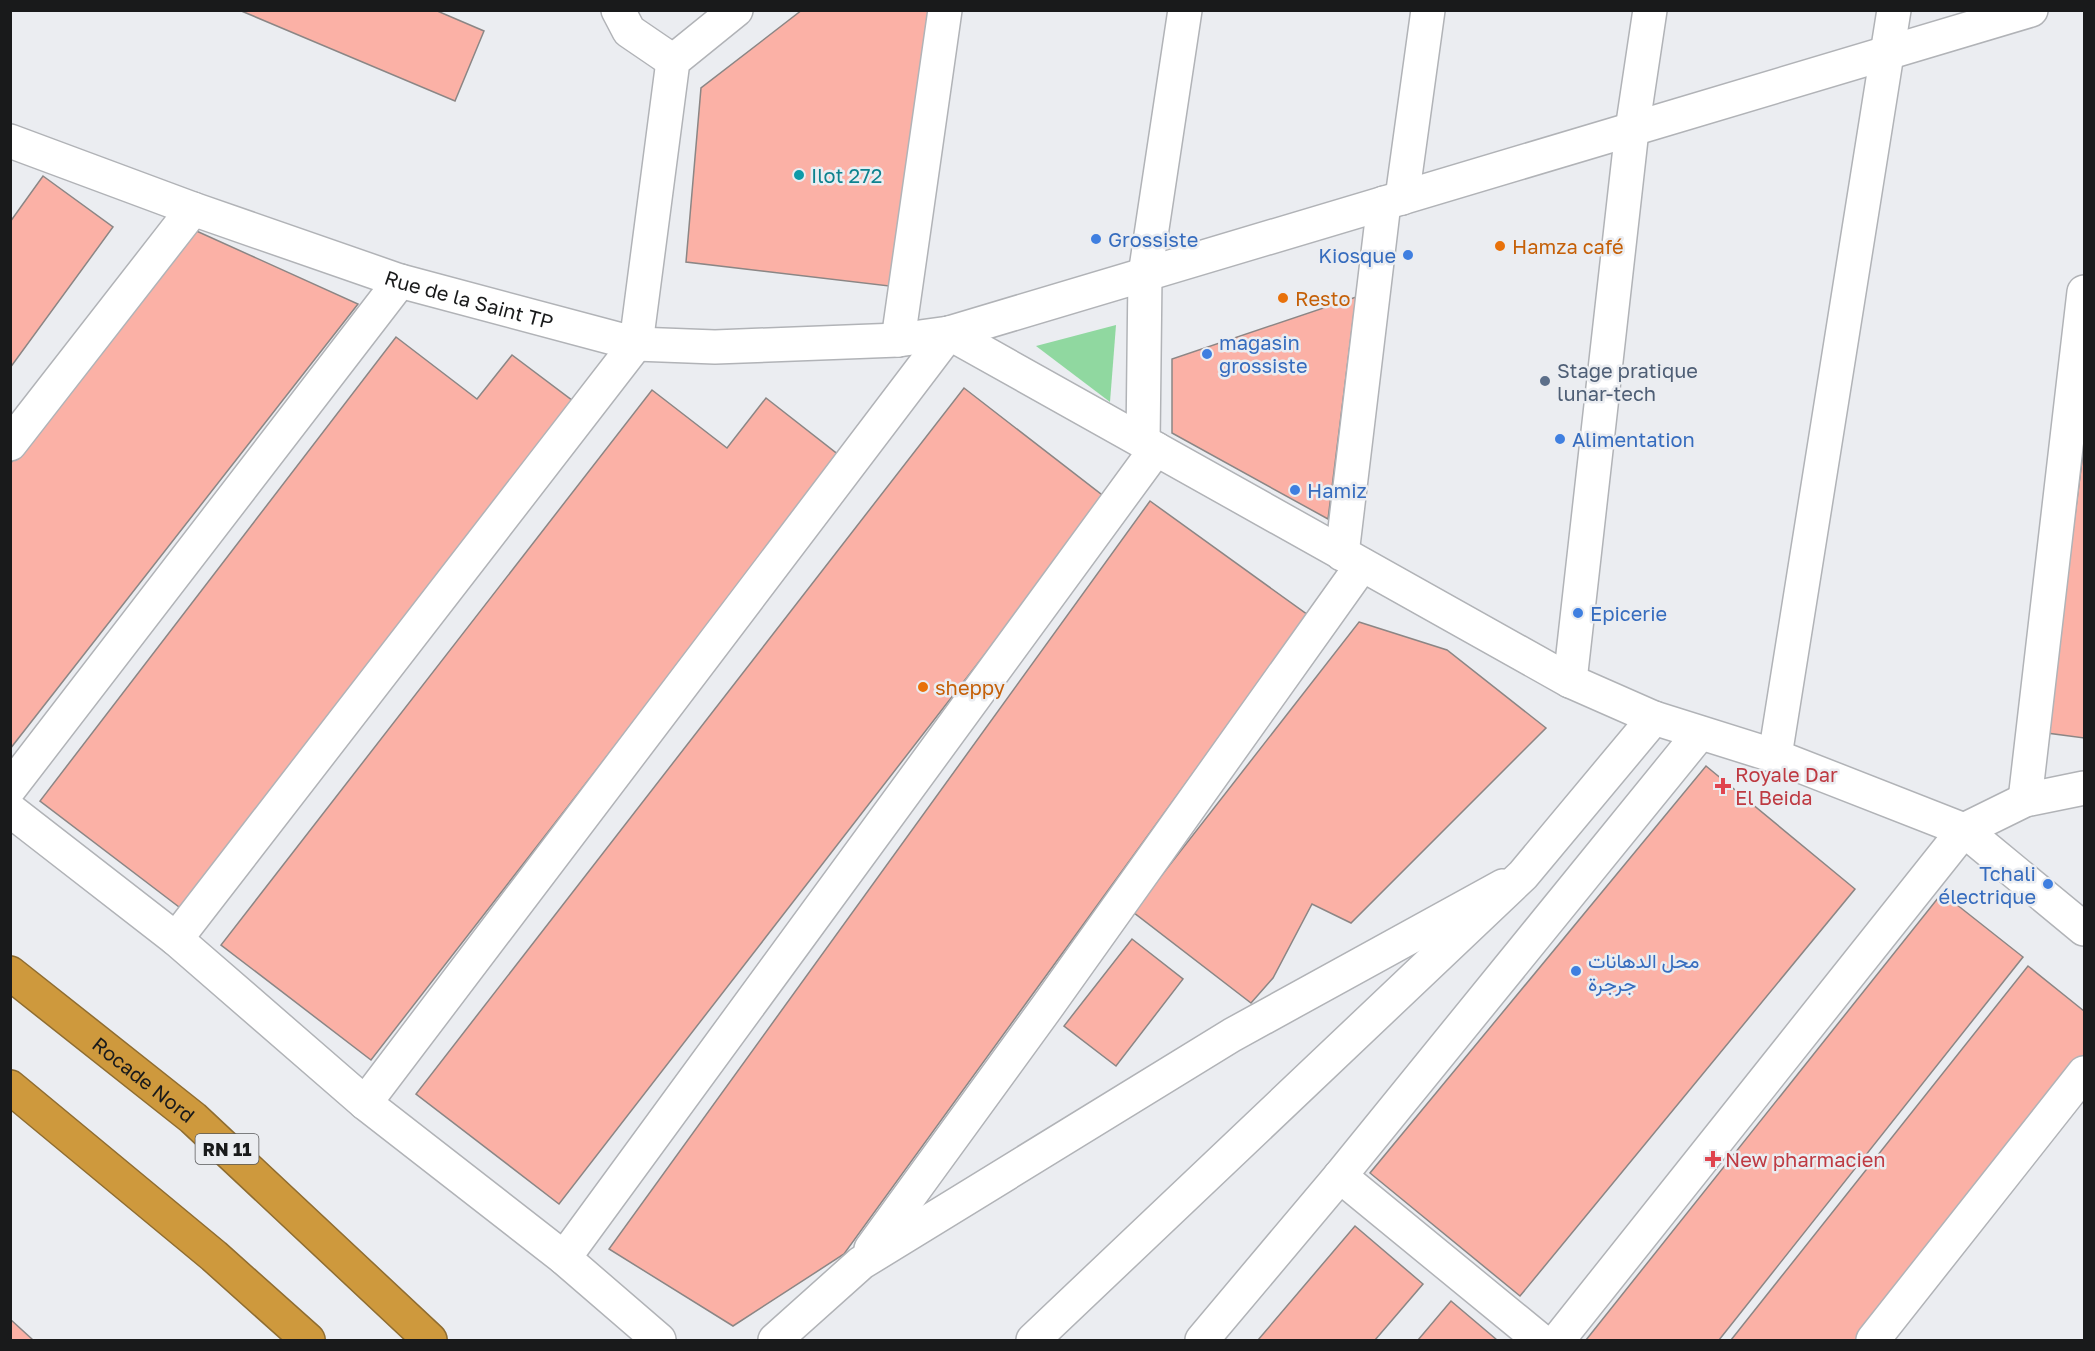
<svg xmlns="http://www.w3.org/2000/svg" width="2095" height="1351" font-family="'Golos Text',Vazirmatn,sans-serif">
<rect width="100%" height="100%" fill="#ebedf1"/>
<!-- green -->
<polygon fill="#90d8a0" points="1116,325 1110,402 1036,346"/>
<!-- building -->
<g fill="#fbb1a6" stroke="#8b8685" stroke-width="1.5">
<polygon points="239,10 435,10 484,31 455,101"/>
<polygon points="802,10 929,10 889,286 686,262 701,88"/>
<polygon points="43,176 113,227 10,368 10,222"/>
<polygon points="192,229 358,304 10,749 10,464"/>
<polygon points="1356,297 1328,519 1172,433 1172,359"/>
<polygon points="396,337 477,399 512,355 573,401 183,910 40,801"/>
<polygon points="964,388 1106,498 559,1204 416,1094"/>
<polygon points="652,390 727,448 766,398 840,456 371,1060 221,945"/>
<polygon points="2084,445 2084,738 2047,733"/>
<polygon points="1150,501 1308,615 844,1254 733,1326 609,1249"/>
<polygon points="1359,622 1447,650 1546,728 1351,923 1312,904 1273,978 1251,1003 1133,912"/>
<polygon points="1706,766 1855,889 1520,1296 1370,1173"/>
<polygon points="1942,893 2023,957 1719,1340 1586,1340"/>
<polygon points="1132,939 1183,979 1116,1066 1064,1026"/>
<polygon points="2028,966 2084,1011 2084,1062 1863,1340 1731,1340"/>
<polygon points="1355,1226 1423,1284 1375,1340 1258,1340"/>
<polygon points="1451,1301 1497,1340 1418,1340"/>
<polygon points="10,1319 33,1340 10,1340"/>
</g>
<g fill="none" stroke-linecap="round" stroke-linejoin="round">
<!-- minor casing -->
<g stroke="#b1b3b7" stroke-width="36">
<g id="minor">
<polyline points="618,10 629,31 673,61"/>
<polyline points="1402,198 1428,10"/>
<polyline points="898,340 945,10"/>
<polyline points="1143,442 1145,275 1185,10"/>
<polyline points="10,444 193,209"/>
<polyline points="1342,554 1384,203"/>
<polyline points="1570,681 1632,130 1650,10"/>
<polyline points="1775,756 1894,10"/>
<polyline points="10,788 400,281"/>
<polyline points="2025,800 2084,292"/>
<polyline points="10,810 176,939 365,1103 564,1258 659,1340"/>
<polyline points="176,939 636,344"/>
<polyline points="365,1103 949,333"/>
<polyline points="1340,1176 1540,1340"/>
<polyline points="871,1249 1047,1007 1362,565"/>
<polyline points="564,1258 1156,449"/>
<polyline points="775,1340 861,1263 1232,1035 1503,886"/>
<polyline points="1202,1340 1340,1176 1700,733"/>
<polyline points="1558,1340 1964,830"/>
<polyline points="1873,1340 2084,1073"/>
</g>
</g>
<!-- tertiary casing -->
<g stroke="#b1b3b7" stroke-width="36">
<g id="tertiary">
<path id="s1" d="M10,141L193,209L400,281L636,344L715,347L898,340L949,333L2031,10"/>
<polyline points="949,333 1570,681 1654,718 1775,756 1964,830 2084,929"/>
<polyline points="636,344 673,61 736,10"/>
<polyline points="1964,830 2025,800 2084,788"/>
<polyline points="1033,1340 1523,875 1654,718"/>
</g>
</g>
<!-- motorway casing -->
<g stroke="#8f6d31" stroke-width="36">
<g id="motorway">
<path id="s2" d="M10,973L193,1118L430,1340"/>
<polyline points="10,1087 214,1256 308,1340"/>
</g>
</g>
<!-- minor -->
<use href="#minor" stroke="#fff" stroke-width="33"/>
<!-- tertiary -->
<use href="#tertiary" stroke="#fff" stroke-width="33"/>
<!-- motorway -->
<use href="#motorway" stroke="#ce993d" stroke-width="33"/>
</g>
<!-- markers -->
<circle fill="#0f9aa8" stroke="#ebedf1" stroke-width="2" cx="799" cy="175" r="6"/>
<g fill="#3f7fe0" stroke="#ebedf1" stroke-width="2">
<circle cx="1096" cy="239" r="6"/>
<circle cx="1408" cy="255" r="6"/>
<circle cx="1207" cy="354" r="6"/>
<circle cx="1560" cy="439" r="6"/>
<circle cx="1295" cy="490" r="6"/>
<circle cx="1578" cy="613" r="6"/>
<circle cx="2048" cy="884" r="6"/>
<circle cx="1576" cy="971" r="6"/>
</g>
<g fill="#e8710a" stroke="#ebedf1" stroke-width="2">
<circle cx="1500" cy="246" r="6"/>
<circle cx="1283" cy="298" r="6"/>
<circle cx="923" cy="687" r="6"/>
</g>
<circle fill="#5c6f8a" stroke="#ebedf1" stroke-width="2" cx="1545" cy="381" r="6"/>
<g fill="#e0444e" stroke="#ebedf1" stroke-width="2">
<path d="M1720 777h6v6h6v6h-6v6h-6v-6h-6v-6h6z"/>
<path d="M1710 1150h6v6h6v6h-6v6h-6v-6h-6v-6h6z"/>
</g>
<g text-anchor="middle" dominant-baseline="central" stroke-width="5" stroke-linejoin="round" paint-order="stroke">
<!-- shield labels -->
<rect fill="#ebedf1" stroke="#58595b" stroke-width="1.5" x="195.5" y="1134" width="63" height="30" rx="4.5"/>
<g font-size="18" font-weight="bold" fill="#191a1b">
<text x="227" y="1149">RN 11</text>
</g>
<!-- culture labels -->
<g font-size="20" fill="#0d838f" stroke="#ebedf1" text-anchor="start">
<text x="811" y="175">Ilot 272</text>
</g>
<!-- shop labels -->
<g font-size="20" fill="#366cbe" stroke="#ebedf1" text-anchor="start">
<text x="1108" y="239">Grossiste</text>
<text x="1396" y="255" text-anchor="end">Kiosque</text>
<text x="1219" y="342">magasin<tspan x="1219" dy="23">grossiste</tspan></text>
<text x="1572" y="439">Alimentation</text>
<text x="1307" y="490">Hamiz</text>
<text x="1590" y="613">Epicerie</text>
<text x="2036" y="873" text-anchor="end">Tchali<tspan x="2036" dy="23">électrique</tspan></text>
<text x="1588" y="960">محل الدهانات<tspan x="1588" dy="23">جرجرة</tspan></text>
</g>
<!-- food labels -->
<g font-size="20" fill="#c56008" stroke="#ebedf1" text-anchor="start">
<text x="1512" y="246">Hamza café</text>
<text x="1295" y="298">Resto</text>
<text x="935" y="687">sheppy</text>
</g>
<!-- street labels -->
<g font-size="20" fill="#191a1b" stroke="#ebedf1">
<text stroke="none"><textPath href="#s1" startOffset="486">Rue de la Saint TP</textPath></text>
<text stroke="none"><textPath href="#s2" startOffset="171">Rocade Nord</textPath></text>
</g>
<!-- service labels -->
<g font-size="20" fill="#4e5e75" stroke="#ebedf1" text-anchor="start">
<text x="1557" y="370">Stage pratique<tspan x="1557" dy="23">lunar-tech</tspan></text>
</g>
<!-- health labels -->
<g font-size="20" fill="#be3a42" stroke="#ebedf1" text-anchor="start">
<text x="1735" y="774">Royale Dar<tspan x="1735" dy="23">El Beida</tspan></text>
<text x="1725" y="1159">New pharmacien</text>
</g>
</g>
<!-- border -->
<rect width="2095" height="1351" fill="none" stroke="#191a1b" stroke-width="24"/>
</svg>
